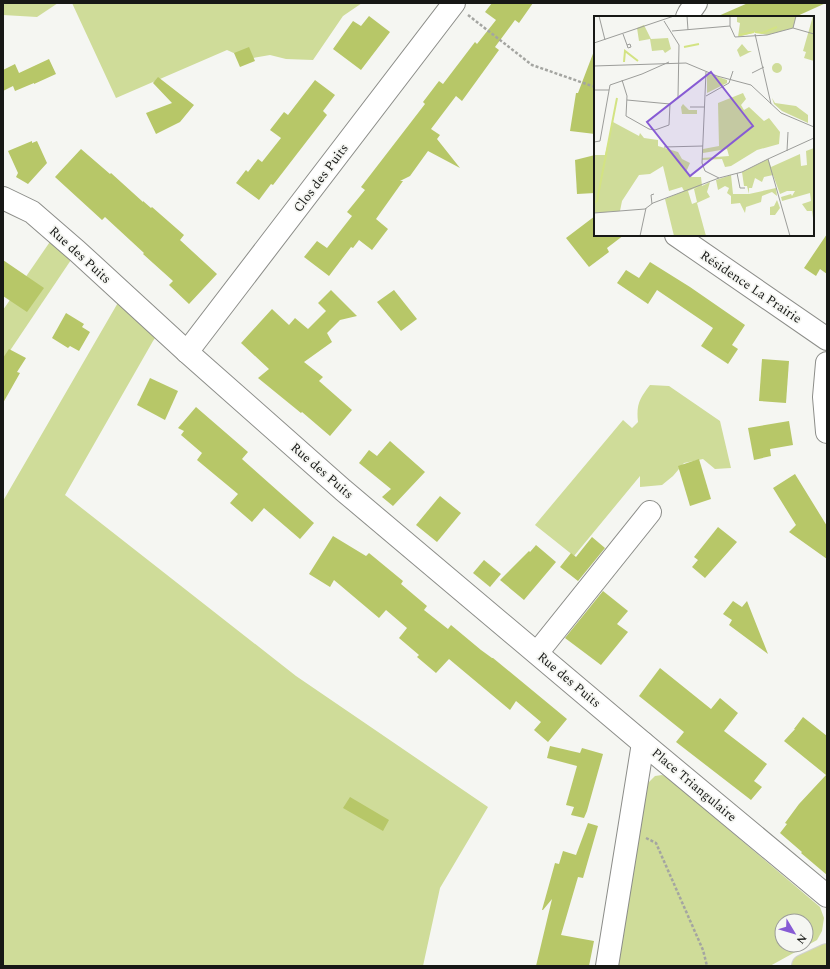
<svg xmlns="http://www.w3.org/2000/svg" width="830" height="969" font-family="Spectral,serif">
<rect width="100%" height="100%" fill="#f5f6f2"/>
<!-- green -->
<g fill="#cfdc99" fill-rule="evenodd">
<polygon points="3,3 58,3 37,17 3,15"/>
<polygon points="72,3 362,3 343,16 313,60 286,59 270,55 247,59 227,50 116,98"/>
<polygon points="56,233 77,251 3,361 3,310"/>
<polygon points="123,294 162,328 153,341 65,495 296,676 488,807 440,888 423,966 3,966 3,501"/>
<path d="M650,385L669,386L720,421L731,468L715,469L703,459L684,463L673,476L662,485L640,487V476L574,556L535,525L623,420L632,428L638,422C636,404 640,398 650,385Z"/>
<path d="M662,775L668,778L820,907L824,918L822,931L817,940L770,966H616L647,784L655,776ZM782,921H806V945H782Z"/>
</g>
<!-- building -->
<g fill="#b7c768">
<polygon points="492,3 533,3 519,23 515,20 495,47 499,50 462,101 456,96 431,129 440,135 437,139 460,168 428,151 410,176 400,181 403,181 376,219 388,229 372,250 359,240 353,248 351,247 329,276 304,257 317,241 327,248 352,216 347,212 365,190 361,187 425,104 423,102 439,81 443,84 475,42 477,44 496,20 485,12"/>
<polygon points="748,3 826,3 795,17 716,17"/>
<polygon points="369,16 390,32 361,70 333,49 353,21 361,26"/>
<polygon points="249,47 255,61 240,67 234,53"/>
<polygon points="594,51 595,52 595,134 570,131 576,93 578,93"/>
<polygon points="49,59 56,74 34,84 34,83 15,91 13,86 3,91 3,70 15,64 19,73"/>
<polygon points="158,77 194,105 180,122 156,134 146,113 172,103 153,83"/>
<polygon points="315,80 335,95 323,111 327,115 273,185 271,184 259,200 236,183 246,170 248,172 258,159 262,162 281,138 270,130 284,112 288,115"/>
<polygon points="32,141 32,143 37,141 47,163 28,184 16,177 18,173 8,151"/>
<polygon points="81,149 110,174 111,173 143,202 143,201 151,208 152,207 184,235 180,240 217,274 189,304 169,285 173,281 143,254 144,253 105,217 102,220 55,177"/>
<polygon points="595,155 595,193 577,194 575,160"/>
<polygon points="595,216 595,235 624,235 607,248 609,252 589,267 566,238"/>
<polygon points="827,234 827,274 820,269 816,276 804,268"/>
<polygon points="3,260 44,288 27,312 3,296"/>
<polygon points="650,262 690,287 745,325 732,345 738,349 728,364 701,346 713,328 657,290 648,304 617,283 626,270 639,278"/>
<polygon points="331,290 357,316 340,320 327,333 332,342 304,362 323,377 319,381 352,410 330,436 302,412 301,413 258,378 269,369 241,343 272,309 289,325 295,318 308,329 326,311 318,303"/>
<polygon points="394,290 417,319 401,331 377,302"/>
<polygon points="66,313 84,324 82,327 90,332 79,351 70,346 68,348 52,338"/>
<polygon points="9,349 26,358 17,372 20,373 3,403 3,358"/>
<polygon points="762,359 789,361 786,403 759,401"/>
<polygon points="150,378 178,391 165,420 137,405"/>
<polygon points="196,407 248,452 242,459 314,523 300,539 264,508 252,522 230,503 238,494 197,460 202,453 181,435 184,431 178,428"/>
<polygon points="789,421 793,445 770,449 771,456 754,460 748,428"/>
<polygon points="390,441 425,472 393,506 382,497 391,489 359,463 369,450 377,456"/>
<polygon points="699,459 711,499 690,506 678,466"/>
<polygon points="795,474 827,526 827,559 789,532 796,525 773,488"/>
<polygon points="440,496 461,513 437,542 416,525"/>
<polygon points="718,527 737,542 705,578 692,567 698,560 694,557"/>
<polygon points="333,536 366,556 369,553 403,581 401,584 427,606 424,610 448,629 451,625 481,650 492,658 493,658 567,719 548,742 534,730 541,722 516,701 510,710 449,659 436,673 417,657 419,655 399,638 407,628 386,610 379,618 334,580 330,587 309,574"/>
<polygon points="592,537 605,548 578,581 560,567 571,553 576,557"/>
<polygon points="536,545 556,562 524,600 500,580 529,551 530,552"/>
<polygon points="484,560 501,574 490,587 473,573"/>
<polygon points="603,591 628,611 617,624 628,632 601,665 565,638"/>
<polygon points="733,601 742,607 747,601 768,654 729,625 732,620 723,614"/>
<polygon points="660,668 711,709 720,698 738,713 724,731 767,764 754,781 762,787 751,800 676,742 684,732 639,696"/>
<polygon points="803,717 827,736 827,875 801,853 802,852 780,833 787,824 785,823 799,804 826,775 784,741 795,729 794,729"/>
<polygon points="550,746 580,753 582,748 603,754 587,811 584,818 571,815 574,807 566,805 577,766 547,758"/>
<polygon points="350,797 389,820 383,831 343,808"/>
<polygon points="588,823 598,826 583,878 578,877 561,935 594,941 589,966 536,966 552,899 543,910 542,910 555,863 559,864 563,851 576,855"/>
</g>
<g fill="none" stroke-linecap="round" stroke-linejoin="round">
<!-- minor casing -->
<g stroke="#8c8d89" stroke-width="24">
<g id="minor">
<polyline points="687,17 689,13 696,3"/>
<polyline points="3,198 32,212 77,251 187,352 343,490 643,743 827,896"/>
<polyline points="676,235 827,339"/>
<polyline points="187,352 454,3"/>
<polyline points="827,363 824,397 827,432"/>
<polyline points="537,653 650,512"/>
<polyline points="607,966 629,830 643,743"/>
</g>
</g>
<!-- major casing -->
<g stroke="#d1d1d0" stroke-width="24">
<polyline id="major" points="803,966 827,955"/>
</g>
<!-- path -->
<g stroke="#a4a5a1" stroke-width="2.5" stroke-dasharray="3 2" stroke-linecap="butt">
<polyline points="468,15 532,65 595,87"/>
<polyline points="646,838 656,843 703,950 707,966"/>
</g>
<!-- minor -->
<use href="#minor" stroke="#fff" stroke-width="22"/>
<!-- major -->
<use href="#major" stroke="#d3dd93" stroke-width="22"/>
</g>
<g text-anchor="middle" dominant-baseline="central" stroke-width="3.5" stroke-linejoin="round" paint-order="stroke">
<!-- street labels -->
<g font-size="13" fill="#171816" stroke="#f5f6f2">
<text transform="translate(321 178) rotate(-53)">Clos des Puits</text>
<text transform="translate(80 255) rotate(42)">Rue des Puits</text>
<text transform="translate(751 287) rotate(34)">Résidence La Prairie</text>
<text transform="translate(322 471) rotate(41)">Rue des Puits</text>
<text transform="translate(569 680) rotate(40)">Rue des Puits</text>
<text transform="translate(694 785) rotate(40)">Place Triangulaire</text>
</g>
</g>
<!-- overview -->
<g transform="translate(594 16)">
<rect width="220" height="220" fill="#f5f6f2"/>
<path d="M143,0H202L199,12L173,19L162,16L144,21L146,7L143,6ZM219,0H220V45L210,42L212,36L209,35ZM50,9L57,23L74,22L77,33L71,37L69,34L58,35L56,23L45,25L43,12ZM148,28L154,35H158L146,41L143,34ZM178 52a5 5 0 1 1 10 0a5 5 0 1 1-10 0ZM116,58L133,64V67L113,77V60ZM149,77L152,83L147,89L150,94L155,91L170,105L175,102L186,116L185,128L163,134L137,150L131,151L128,143L108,144V142L135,140L133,133L109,137V133L125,130L124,87ZM178,82L181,87L202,90L214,99V107L188,95L180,88ZM89,88L95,94H103V98H88L87,91ZM19,106L45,120L46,117L50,122L64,124V130L84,136L88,143L96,147L92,156L98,161H107L108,170L116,166L113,176L116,181L103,187L112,220H80L71,183L90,175L88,171L75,175L69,150L56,158L45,159L28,185L26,195L0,197V139H11ZM104,171L100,173L103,186L98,188L94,175ZM220,132V209L218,195H213L208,188L217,185L216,177L188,185L187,181L197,178L198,180L201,175H193L186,178L179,159L170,161L168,166L161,162L158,172H155V178L182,172L183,180L178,176L168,180L167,186L152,191L151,197L146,187L137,188V180L133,177L135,172L131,170L124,174L122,164L137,159L139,178H155L153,170H150L148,156L174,143L177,151L206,138L207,150L213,149L212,135ZM183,184L186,192L181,199H176V191L180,190Z" fill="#cfdc99" fill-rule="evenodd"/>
<path fill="none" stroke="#d3e383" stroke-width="2" d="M161,16L168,17L183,11M145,19L160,16M90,31L105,28M30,46L31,35L44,45M0,187L3,185L23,82"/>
<path fill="none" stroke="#9c9d9a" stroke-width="1" d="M5,0L11,24M93,0L94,14M136,0V10L141,21L173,19L199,12L220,18M199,12L202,0M78,15L136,10M29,18L33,29L34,32L37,31L36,28L33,29M161,18L177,88M0,27L80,0M0,50L92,47L123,60L157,69L187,97L220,111M112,56L108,147L111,155L125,162L148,156L174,143M158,57L170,51M28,64L33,80L32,100L55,113L61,114L75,109L76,88M0,74H15M112,80L135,67L139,55M33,84L76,88L84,81L85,29L70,5M96,91H111M0,126L6,125L16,69L48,58L75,46M70,131L109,130M193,135L194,116M143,157L146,172H151M58,188L57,179L60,178M0,197L51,193L59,187L125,162M46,220L52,192M196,220L174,143L220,122"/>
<path fill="#875bd4" fill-opacity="0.15" stroke="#875bd4" stroke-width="2" d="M117,56L159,110L96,160L53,106Z"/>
<rect width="220" height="220" fill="none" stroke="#171816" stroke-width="2"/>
</g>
<!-- border -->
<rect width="830" height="969" fill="none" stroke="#171816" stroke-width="8"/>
<!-- north arrow -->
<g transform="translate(794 933) rotate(128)"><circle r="19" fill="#f5f6f2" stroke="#9c9d9a"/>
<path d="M0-3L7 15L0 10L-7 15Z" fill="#875bd4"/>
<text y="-6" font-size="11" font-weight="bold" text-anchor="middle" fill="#171816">N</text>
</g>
</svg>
